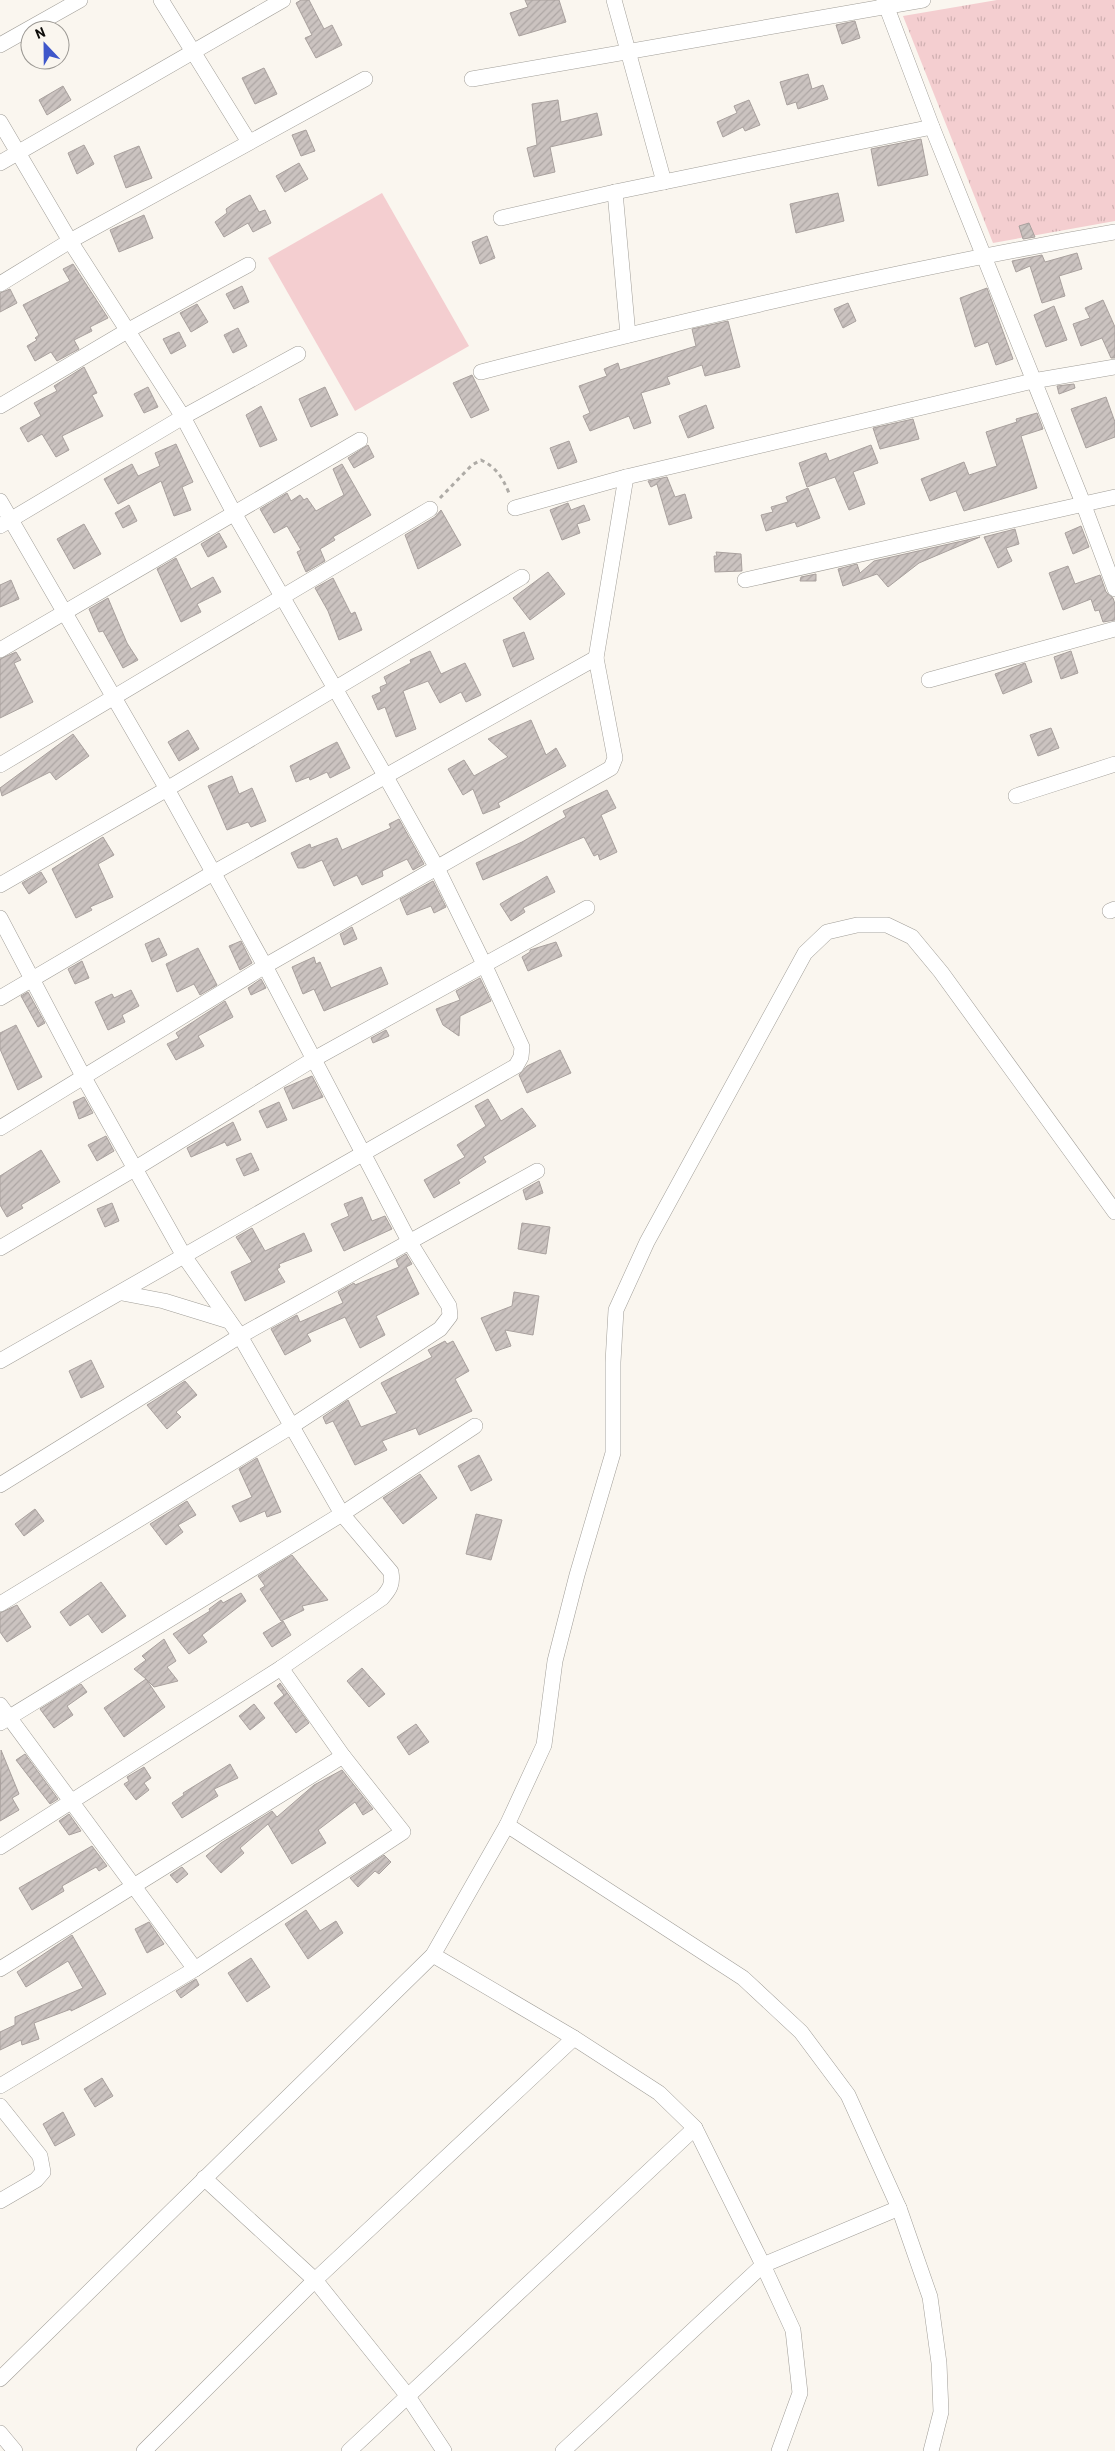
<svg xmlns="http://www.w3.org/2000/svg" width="1115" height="2451" font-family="Barlow,sans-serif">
<defs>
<pattern id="grass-tufts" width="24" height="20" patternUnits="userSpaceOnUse" patternTransform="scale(1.25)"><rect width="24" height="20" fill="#f4ced0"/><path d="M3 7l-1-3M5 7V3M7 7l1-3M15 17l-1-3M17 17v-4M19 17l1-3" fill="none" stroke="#d0b0b1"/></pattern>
<pattern id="building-hatch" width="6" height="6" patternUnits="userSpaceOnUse" patternTransform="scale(1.25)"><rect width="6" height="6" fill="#cbc3c0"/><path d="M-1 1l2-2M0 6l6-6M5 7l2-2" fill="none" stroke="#ada6a4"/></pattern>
</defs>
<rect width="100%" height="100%" fill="#faf6ef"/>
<!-- grass -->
<polygon fill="url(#grass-tufts)" points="997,0 1115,0 1115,221 993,243 903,16"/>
<!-- pitch -->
<polygon fill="#f4ced0" points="382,193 469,346 355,411 268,258"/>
<!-- building -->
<g fill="url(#building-hatch)" stroke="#a9a19e">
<polygon points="301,0 309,0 324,29 332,25 342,45 316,58 305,38 312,35 296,3"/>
<polygon points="525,0 559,0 566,22 519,36 510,13 528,7"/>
<polygon points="855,21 860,38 842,44 836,25"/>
<polygon points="264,68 277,94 255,104 242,78"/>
<polygon points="808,74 812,89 823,85 828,99 798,109 796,102 787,105 780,82"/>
<polygon points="63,86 71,100 47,115 39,100"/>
<polygon points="558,100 561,122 597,113 602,135 550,147 555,172 534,177 527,148 537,145 532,104"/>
<polygon points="749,100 760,125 745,131 743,127 723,137 717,122 737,113 734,106"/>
<polygon points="306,130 315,151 301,156 292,135"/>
<polygon points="921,139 928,175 878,186 871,149"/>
<polygon points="84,145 94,164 77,174 68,153"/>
<polygon points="139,146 152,178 126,188 114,156"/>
<polygon points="299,163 308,179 285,192 276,176"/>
<polygon points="838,193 844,221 796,233 790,204"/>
<polygon points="250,195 259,212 265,210 271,223 253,232 248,223 224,237 215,222 227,213 226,209 233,204"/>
<polygon points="144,215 153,238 119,252 110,230"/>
<polygon points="1029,223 1035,237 1023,239 1019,226"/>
<polygon points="487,236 495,258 480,264 472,242"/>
<polygon points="1077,253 1082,269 1059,276 1065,296 1042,303 1030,266 1016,272 1012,261 1042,255 1045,262"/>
<polygon points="73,264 108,318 90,327 92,331 74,340 79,349 57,361 51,352 35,361 27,346 37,340 35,338 39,335 23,305 70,281 63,269"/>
<polygon points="242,286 249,302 234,309 226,294"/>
<polygon points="987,288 1013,359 996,365 988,342 975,347 960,298"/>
<polygon points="10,289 17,303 0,312 0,293"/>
<polygon points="1103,300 1115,327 1115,358 1111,358 1102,338 1081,346 1073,324 1090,318 1085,308"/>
<polygon points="848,303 856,321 843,328 834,309"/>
<polygon points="197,304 208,322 191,332 180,313"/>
<polygon points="1054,306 1067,340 1046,347 1034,315"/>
<polygon points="728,321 740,367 705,376 702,365 667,377 670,384 641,393 651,423 634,429 629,416 590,431 583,416 590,413 579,386 607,376 604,369 618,363 620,370 696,346 692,329"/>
<polygon points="238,328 247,346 233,353 224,335"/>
<polygon points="179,332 186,346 171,354 163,339"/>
<polygon points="84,367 97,393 92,395 103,416 62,436 69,450 56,457 42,434 28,442 20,428 41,416 34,403 57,391 54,386"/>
<polygon points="472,375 489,410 471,418 453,383"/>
<polygon points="1074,384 1075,388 1059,394 1057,386"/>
<polygon points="148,387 158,407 144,413 134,394"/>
<polygon points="325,387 338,415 311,427 299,399"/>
<polygon points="1106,397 1115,422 1115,437 1086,448 1071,409"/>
<polygon points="706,405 714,428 688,438 679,416"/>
<polygon points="261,406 277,440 260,447 246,415"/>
<polygon points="1037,413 1043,429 1021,436 1037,488 964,511 956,491 930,501 921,479 964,462 969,475 997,466 986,432 1017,422 1016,419"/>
<polygon points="913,419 919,439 880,449 873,428"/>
<polygon points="569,441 577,462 558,469 550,448"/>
<polygon points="176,444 193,482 182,487 191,510 174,516 161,481 118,504 104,479 132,464 138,476 160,466 155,453"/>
<polygon points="368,445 374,457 354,468 348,458"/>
<polygon points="871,445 878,463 853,472 865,504 849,510 835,477 807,487 799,463 826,453 829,461"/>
<polygon points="342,464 371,515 333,537 335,540 320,549 325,561 306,572 297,552 301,550 287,526 274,533 260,509 287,493 291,501 300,495 304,500 307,498 316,511 344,495 333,469"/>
<polygon points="667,477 675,497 685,494 692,518 669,525 657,484 651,487 648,481"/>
<polygon points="808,488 820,518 797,527 795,522 766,531 761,515 773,512 771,507 788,502 786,497"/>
<polygon points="568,503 571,510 584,505 590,520 577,524 580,533 562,540 550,510"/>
<polygon points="129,505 137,521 123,528 115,513"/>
<polygon points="441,510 461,545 418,569 405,535 435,517"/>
<polygon points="84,524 101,554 74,569 57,539"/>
<polygon points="1081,526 1089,547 1073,554 1065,533"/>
<polygon points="1015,529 1019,544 1006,548 1012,561 998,568 984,537"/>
<polygon points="219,533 227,547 208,557 201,544"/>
<polygon points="980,537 919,563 888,587 877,574 843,586 838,569 857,564 860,573 874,561"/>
<polygon points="716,552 741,554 742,571 715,572 714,556 717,556"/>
<polygon points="176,558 191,589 213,577 221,592 197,604 201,612 181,622 157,569"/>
<polygon points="1068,566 1075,584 1100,575 1106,592 1113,598 1115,604 1115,620 1103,622 1099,610 1095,611 1091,599 1063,610 1049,573"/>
<polygon points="548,572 565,594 530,620 513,598"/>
<polygon points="816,574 816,581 800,581 801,577"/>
<polygon points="333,578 351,614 355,612 362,630 339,640 328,611 315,588"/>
<polygon points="11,580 19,599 0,607 0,585"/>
<polygon points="108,598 127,643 138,660 123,668 103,631 99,632 89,609"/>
<polygon points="524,632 534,659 513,667 503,640"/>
<polygon points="430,651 441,674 465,663 481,695 466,702 461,692 440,703 428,681 403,691 416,729 396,737 385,707 378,710 372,696 381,692 380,687 387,684 384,677 411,663 410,660"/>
<polygon points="1071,651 1078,673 1061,679 1054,657"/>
<polygon points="16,652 21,660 14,663 33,702 0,718 0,659"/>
<polygon points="1025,663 1032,682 1003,694 995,674"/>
<polygon points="531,720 546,755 556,748 566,766 498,803 500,807 483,814 473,789 463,795 448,769 464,760 474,776 508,757 488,739"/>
<polygon points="1051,728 1059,748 1038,756 1030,735"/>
<polygon points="188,730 199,749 179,761 168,742"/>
<polygon points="73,734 89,756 56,780 50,772 2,796 0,788"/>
<polygon points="337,742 350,768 330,778 327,772 310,780 309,777 296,782 290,766"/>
<polygon points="232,776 239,794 252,788 266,821 251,827 248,822 227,830 208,786"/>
<polygon points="607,790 616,808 601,815 617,852 600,860 598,854 594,856 584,837 483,880 476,863 522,842 566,817 563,811"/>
<polygon points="399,819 424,864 413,870 407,859 382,871 383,876 362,885 357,875 334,886 322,860 304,868 298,868 291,853 310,844 311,848 337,838 342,850 391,828 389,824"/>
<polygon points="103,837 114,855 98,864 113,897 90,907 92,910 76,918 52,869"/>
<polygon points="41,872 47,882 29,894 22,883"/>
<polygon points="547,876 555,892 523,908 525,912 511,921 500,904"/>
<polygon points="433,881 446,907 434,913 431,906 407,915 400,899"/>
<polygon points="352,927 357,939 344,945 340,934"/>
<polygon points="159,938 167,955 152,962 145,944"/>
<polygon points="241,941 252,963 240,970 229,946"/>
<polygon points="556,942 562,956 528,971 522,957 530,952 530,950"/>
<polygon points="198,948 217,985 200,995 194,984 177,992 166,964"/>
<polygon points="314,957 316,964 320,962 331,988 381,967 388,984 324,1011 314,989 303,994 292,967"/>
<polygon points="82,961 89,978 75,984 68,969"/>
<polygon points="480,978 491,1001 460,1016 459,1036 443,1025 436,1009 460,1000 456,991"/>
<polygon points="261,979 266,988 251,995 248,988"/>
<polygon points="131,990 139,1006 122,1015 125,1022 108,1030 95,1002 112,994 114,998"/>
<polygon points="28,992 45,1023 38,1027 21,996"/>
<polygon points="225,1001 233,1017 198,1036 204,1046 176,1060 167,1044 179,1038 176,1033"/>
<polygon points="16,1025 42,1077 18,1090 0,1049 0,1033"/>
<polygon points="386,1030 389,1036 373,1043 371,1038"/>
<polygon points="560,1050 571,1073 527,1093 519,1075 527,1066"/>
<polygon points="312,1076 323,1097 293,1109 284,1088"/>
<polygon points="84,1097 93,1113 79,1119 73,1102"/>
<polygon points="488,1099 501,1121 522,1108 536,1126 483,1157 486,1162 458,1180 460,1183 434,1198 424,1180 465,1157 457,1145 486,1126 475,1106"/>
<polygon points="279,1102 287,1120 267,1128 259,1111"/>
<polygon points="233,1122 241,1140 227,1146 225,1142 191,1157 187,1148"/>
<polygon points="106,1136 114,1151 97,1161 88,1145"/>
<polygon points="41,1150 60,1182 21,1205 23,1208 7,1217 0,1205 0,1176"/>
<polygon points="251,1153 259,1170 244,1176 236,1159"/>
<polygon points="539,1181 543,1193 526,1200 523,1190"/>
<polygon points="362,1197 372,1221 385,1216 392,1229 344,1251 331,1224 349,1216 344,1204"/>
<polygon points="112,1203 119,1221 105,1227 97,1209"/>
<polygon points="522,1223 550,1227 546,1254 518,1249"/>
<polygon points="252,1228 265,1251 304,1233 312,1251 279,1264 280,1267 277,1269 285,1282 245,1301 231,1272 252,1262 236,1237"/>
<polygon points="406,1254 412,1264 406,1267 419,1294 376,1316 385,1335 360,1348 345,1317 307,1334 311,1341 285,1355 271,1329 297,1315 300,1322 343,1303 338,1292 354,1283 355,1285 399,1267 396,1260"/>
<polygon points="514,1292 539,1296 533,1335 505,1330 511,1346 496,1351 481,1318 512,1306"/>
<polygon points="445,1341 447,1344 453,1341 469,1371 455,1379 472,1411 419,1435 416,1428 382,1441 387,1450 355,1465 333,1421 326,1424 323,1417 348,1400 361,1427 397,1413 381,1383 432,1357 428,1350"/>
<polygon points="91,1360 104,1387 81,1398 69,1371"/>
<polygon points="185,1381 197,1395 176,1412 181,1417 167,1429 147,1405"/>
<polygon points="479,1455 492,1480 471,1491 458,1466"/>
<polygon points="257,1458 281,1512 267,1517 265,1511 240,1522 232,1506 252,1497 239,1469"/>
<polygon points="420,1474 437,1498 403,1524 383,1498"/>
<polygon points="187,1501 196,1515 178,1525 183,1532 166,1545 150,1524"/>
<polygon points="35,1509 44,1521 24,1536 15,1524"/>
<polygon points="476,1514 502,1520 491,1560 466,1554"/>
<polygon points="292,1555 328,1600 302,1606 304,1610 281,1621 260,1589 265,1586 258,1576"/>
<polygon points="101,1582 126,1616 102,1633 88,1614 70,1626 60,1612"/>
<polygon points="241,1593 246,1601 202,1635 207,1642 189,1654 173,1634 210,1611 209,1609 221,1600 223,1603"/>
<polygon points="17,1605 31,1627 7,1642 0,1632 0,1613"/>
<polygon points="283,1621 291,1635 272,1647 263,1633"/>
<polygon points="164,1639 176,1661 167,1667 178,1681 154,1687 146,1679 165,1707 124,1737 104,1708 146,1679 134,1669 146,1660 142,1656"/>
<polygon points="362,1668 385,1694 369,1707 347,1681"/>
<polygon points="280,1683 309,1723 296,1733 274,1703 284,1695 277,1686"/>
<polygon points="81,1684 87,1692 67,1706 73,1715 54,1728 40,1709"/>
<polygon points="254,1704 265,1718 250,1730 239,1716"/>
<polygon points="416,1724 429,1742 409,1755 397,1737"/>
<polygon points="1,1750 19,1794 12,1798 19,1810 0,1821"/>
<polygon points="25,1754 58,1799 50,1804 16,1760"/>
<polygon points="230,1764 238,1778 214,1789 218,1796 182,1818 172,1803 184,1795 183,1793"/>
<polygon points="144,1767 151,1778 144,1783 149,1790 136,1800 124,1784 129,1781 127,1777"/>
<polygon points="342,1770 373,1809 363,1815 355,1802 318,1830 326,1843 292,1864 268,1824 240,1848 244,1853 221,1873 206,1856 221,1843 272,1811 277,1817 314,1785"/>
<polygon points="69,1814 81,1831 69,1835 59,1821"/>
<polygon points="92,1846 107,1866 99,1871 96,1867 62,1886 64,1891 32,1910 19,1888"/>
<polygon points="384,1855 391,1862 379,1874 375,1871 358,1887 350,1878"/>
<polygon points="182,1867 188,1874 177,1883 170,1875"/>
<polygon points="306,1910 320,1931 336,1921 343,1933 308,1959 285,1924"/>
<polygon points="149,1922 164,1944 147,1953 135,1929"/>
<polygon points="72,1935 106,1994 71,2011 71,2009 34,2023 39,2039 22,2045 21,2040 0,2050 0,2032 15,2025 15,2017 83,1988 68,1961 26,1987 17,1972"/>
<polygon points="251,1958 270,1987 247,2002 228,1973"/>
<polygon points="196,1979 199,1985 181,1998 176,1991"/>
<polygon points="102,2078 113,2096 95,2107 84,2089"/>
<polygon points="63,2112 75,2135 55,2146 43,2124"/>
</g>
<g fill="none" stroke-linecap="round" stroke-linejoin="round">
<!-- street casing -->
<g stroke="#a19e98" stroke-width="16">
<g id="street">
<polyline points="161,0 249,142"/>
<polyline points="614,0 664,182"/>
<polyline points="884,0 932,127 1083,503 1115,589"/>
<polyline points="0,45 80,0"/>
<polyline points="472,79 923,0"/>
<polyline points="0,122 70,241 183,417 234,513 386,777 437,868 484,964 522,1047 521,1057 516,1066 0,1361"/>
<polyline points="0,163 283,0"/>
<polyline points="615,192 628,335"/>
<polyline points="501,218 615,192 932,127"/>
<polyline points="0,284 70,241 365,79"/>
<path d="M481,372C691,318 902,269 1115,232"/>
<polyline points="0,406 127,331 248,265"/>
<polyline points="0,501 167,789 265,966 409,1241 449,1306 450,1316 440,1329 292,1426 0,1604"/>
<polyline points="515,508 626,477 1033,381 1115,367"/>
<polyline points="0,526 183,417 298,354"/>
<polyline points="745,580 1115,497"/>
<polyline points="0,650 360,440"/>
<polyline points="929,680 1115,629"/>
<polyline points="0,765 430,509"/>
<polyline points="1016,796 1115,764"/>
<polyline points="0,885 167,789 522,577"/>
<polyline points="1110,911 1115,909"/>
<path d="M0,918L83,1076L184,1256L240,1336L342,1514L391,1572C393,1584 390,1589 382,1598L281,1668L0,1847"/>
<polyline points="0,998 213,873 596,658"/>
<polyline points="0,1128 265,966 611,768 615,758 596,658 626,477"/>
<polyline points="0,1248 136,1168 314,1059 587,908"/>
<polyline points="122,1293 164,1301 229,1321"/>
<polyline points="0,1485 240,1336 537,1171"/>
<polyline points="0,1705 195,1969"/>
<polyline points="0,1723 342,1514 475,1426"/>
<polyline points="507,1825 544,1745 555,1661 577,1575 613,1453 613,1362 616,1310 647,1242 805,953 827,932 857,925 887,925 912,937 941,972 1115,1212"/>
<polyline points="433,1955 574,2038 659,2093 695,2128 763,2265 793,2330 800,2393 779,2451"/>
<polyline points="0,1969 343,1756"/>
<polyline points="0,2086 195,1969 403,1832 343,1756 281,1668"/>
<polyline points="0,2106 40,2156 43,2172 36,2180 0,2201"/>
<polyline points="204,2178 315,2280 407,2395 444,2451"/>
<polyline points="0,2379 433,1955 507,1825 743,1978 801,2032 848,2095 899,2208 930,2297 939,2363 941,2412 931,2451"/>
<polyline points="0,2433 15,2451"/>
<polyline points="144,2451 315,2280 574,2038"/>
<polyline points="349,2451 695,2128"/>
<polyline points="563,2451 763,2265 899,2208"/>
</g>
</g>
<!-- path -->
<path stroke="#aeaba6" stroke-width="3" stroke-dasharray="4 4" stroke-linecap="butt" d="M440,498L472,465L481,460C497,468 502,477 509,493"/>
<!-- street -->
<use href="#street" stroke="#fff" stroke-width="15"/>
</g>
<!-- north arrow -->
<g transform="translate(45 45) rotate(338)"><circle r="24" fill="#faf6ef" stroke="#9b9893"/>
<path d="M0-4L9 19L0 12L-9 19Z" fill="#3f57ca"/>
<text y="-8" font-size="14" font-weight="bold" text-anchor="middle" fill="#0d0c0a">N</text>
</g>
</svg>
